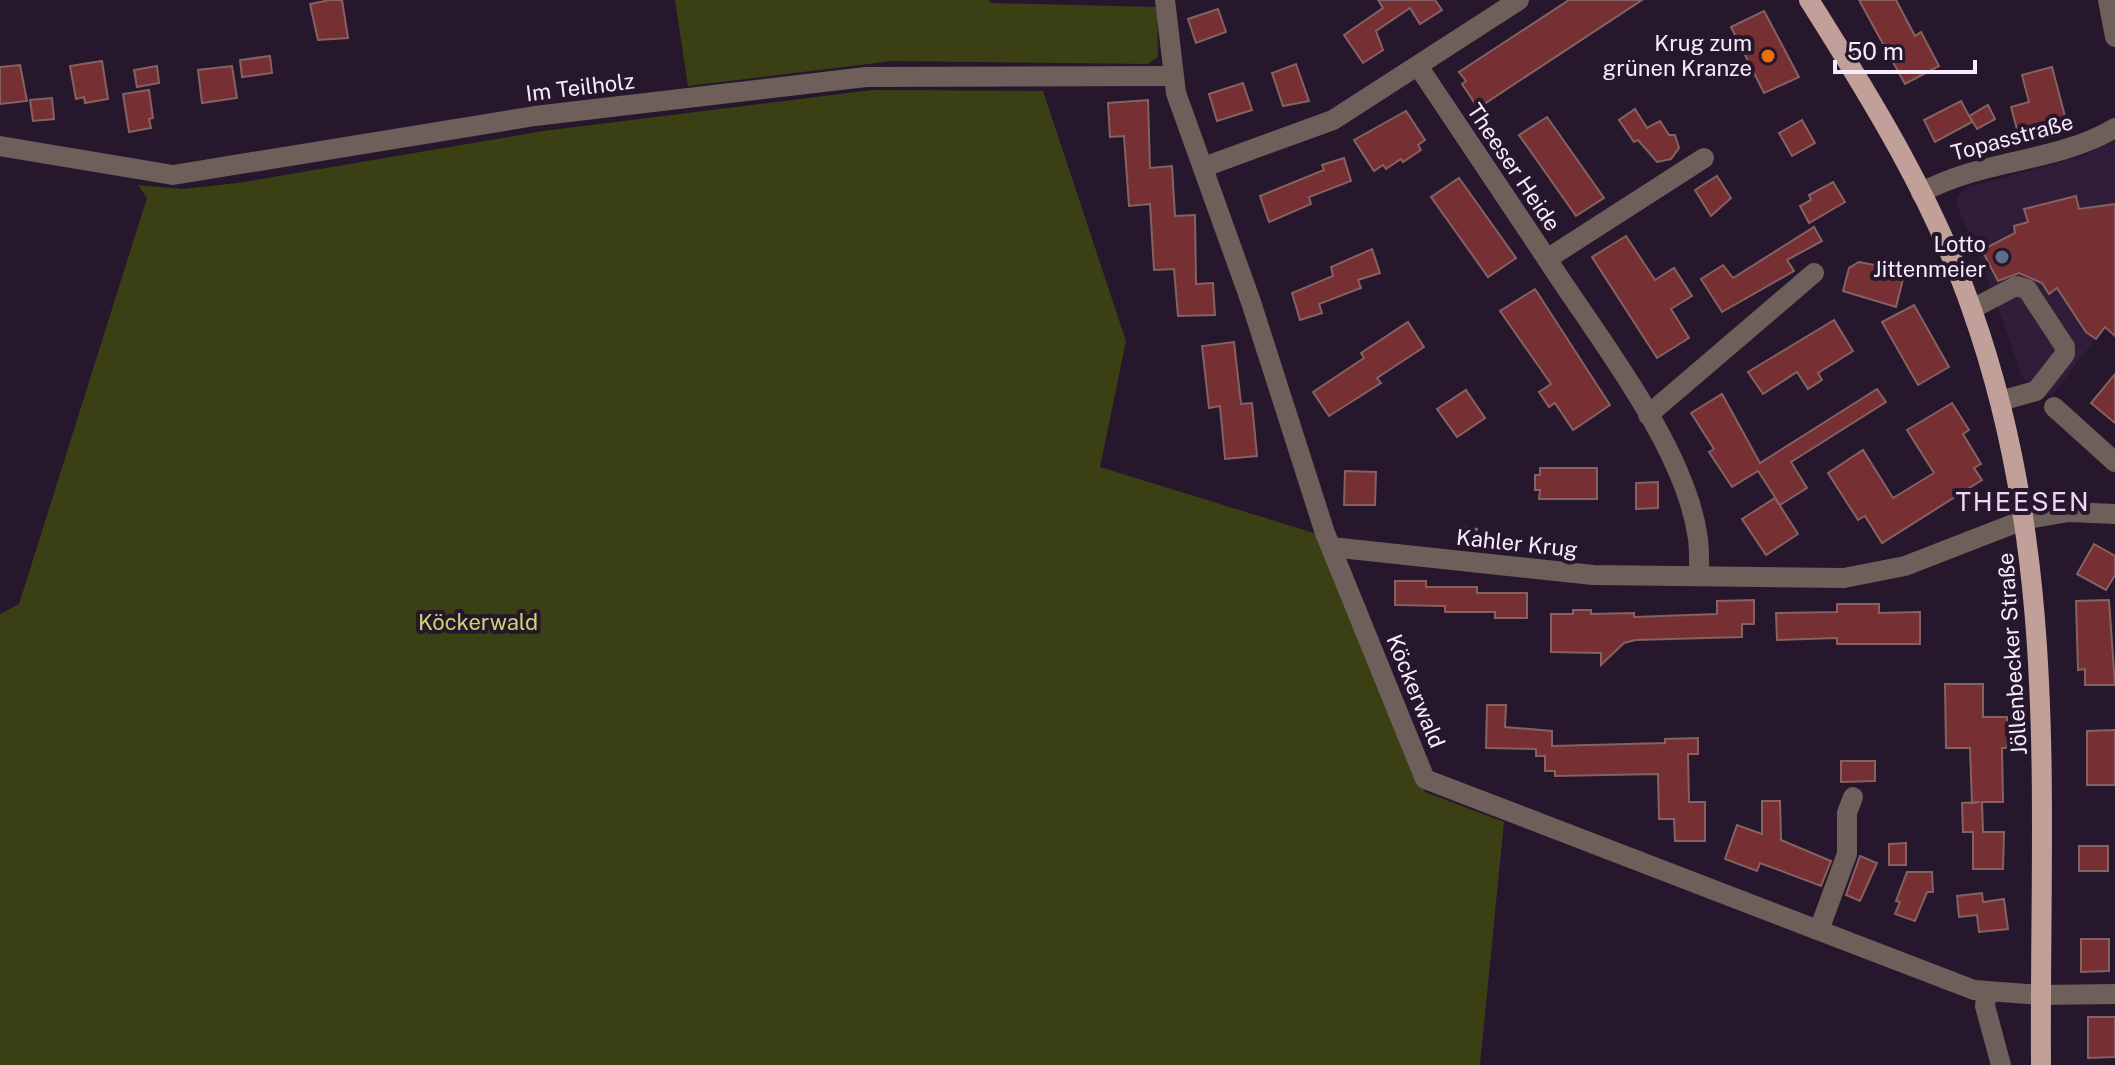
<svg xmlns="http://www.w3.org/2000/svg" width="2115" height="1065" font-family="'Public Sans',sans-serif">
<rect width="100%" height="100%" fill="#26172d"/>
<!-- built -->
<polygon fill="#311d39" points="2115,141 2115,313 2052,396 2022,377 1987,276 1956,203 1957,196 1968,187 2080,157"/>
<!-- green -->
<g fill="#3b3f14">
<polygon points="675,0 989,0 990,3 1157,7 1158,57 1147,64 892,61 688,86"/>
<polygon points="872,90 1043,91 1126,341 1100,467 1327,537 1425,792 1504,822 1480,1065 0,1065 0,614 19,604 147,198 138,185 182,189 238,183 543,131"/>
</g>
<!-- building -->
<g fill="#762f32" stroke="#856261" stroke-width="2">
<polygon points="330,0 342,0 348,38 318,40 310,4"/>
<polygon points="1378,0 1435,0 1442,10 1420,24 1410,8 1376,31 1383,50 1363,63 1344,35 1383,8"/>
<polygon points="1569,0 1642,0 1478,108 1462,84 1466,81 1459,72"/>
<polygon points="1859,0 1896,0 1915,36 1921,32 1939,66 1905,84"/>
<polygon points="1218,9 1226,32 1196,43 1188,19"/>
<polygon points="1764,11 1799,77 1764,93 1731,27"/>
<polygon points="270,56 272,73 242,77 240,60"/>
<polygon points="102,61 108,99 85,103 84,97 76,99 70,66"/>
<polygon points="1296,64 1309,101 1283,106 1272,73"/>
<polygon points="20,65 27,101 0,104 0,67"/>
<polygon points="157,66 159,83 137,87 134,70"/>
<polygon points="232,66 237,98 202,103 198,70"/>
<polygon points="2052,67 2066,120 2018,133 2011,107 2029,102 2022,75"/>
<polygon points="1243,83 1252,110 1217,121 1209,94"/>
<polygon points="149,90 153,118 149,119 151,128 129,132 123,94"/>
<polygon points="52,98 54,119 33,121 30,100"/>
<polygon points="1148,100 1150,168 1172,166 1175,216 1195,215 1196,284 1213,283 1215,315 1178,316 1174,269 1154,270 1150,204 1129,206 1124,136 1110,137 1108,103"/>
<polygon points="1961,101 1969,116 1988,105 1995,119 1977,129 1970,117 1972,122 1935,142 1924,120"/>
<polygon points="1635,109 1647,128 1660,121 1669,135 1675,135 1679,148 1671,159 1657,162 1638,140 1634,142 1619,120"/>
<polygon points="1406,111 1425,140 1418,145 1421,150 1403,162 1401,159 1386,169 1383,165 1374,171 1354,140"/>
<polygon points="1547,117 1604,198 1576,216 1519,135"/>
<polygon points="1802,120 1815,143 1792,156 1779,133"/>
<polygon points="1344,158 1351,181 1309,197 1311,204 1269,222 1260,196 1324,170 1322,165"/>
<polygon points="1717,176 1731,198 1711,216 1695,190"/>
<polygon points="1459,178 1516,258 1488,277 1431,197"/>
<polygon points="1833,182 1845,202 1809,223 1800,206 1811,200 1809,195"/>
<polygon points="2076,196 2079,209 2115,204 2115,336 2105,327 2096,339 2086,332 2057,288 2049,294 2042,283 2019,273 1998,281 1982,250 2015,233 2014,226 2028,222 2024,209"/>
<polygon points="1814,227 1822,241 1787,260 1794,271 1722,312 1701,279 1723,265 1733,278"/>
<polygon points="1626,236 1655,280 1674,268 1692,296 1671,309 1689,338 1657,358 1592,257"/>
<polygon points="1372,249 1380,273 1358,280 1361,288 1319,304 1322,313 1300,320 1292,293 1333,276 1331,267"/>
<polygon points="1859,262 1905,271 1896,307 1843,291 1849,268"/>
<polygon points="1535,289 1610,405 1573,430 1555,403 1549,407 1539,392 1551,384 1500,311"/>
<polygon points="1914,305 1949,367 1918,385 1882,322"/>
<polygon points="1834,320 1853,351 1818,373 1822,380 1808,389 1797,372 1763,394 1748,372"/>
<polygon points="1408,322 1424,347 1377,378 1381,383 1329,416 1313,392 1364,358 1361,353"/>
<polygon points="1234,342 1241,404 1252,403 1257,456 1225,459 1220,406 1209,408 1202,346"/>
<polygon points="2115,374 2115,423 2091,403"/>
<polygon points="1877,389 1886,402 1791,462 1807,488 1780,505 1758,471 1732,487 1709,452 1714,449 1691,413 1722,394 1760,463"/>
<polygon points="1466,390 1485,418 1457,437 1437,409"/>
<polygon points="1952,403 1969,430 1963,434 1981,464 1974,468 1982,480 1882,543 1865,516 1858,520 1828,473 1863,450 1893,498 1934,473 1907,430"/>
<polygon points="1540,468 1597,468 1597,499 1539,499 1540,490 1535,490 1535,475 1540,475"/>
<polygon points="1345,471 1376,472 1375,505 1344,505"/>
<polygon points="1658,482 1658,508 1636,509 1636,483"/>
<polygon points="1775,498 1798,534 1766,555 1742,519"/>
<polygon points="1459,527 1477,529 1475,547 1457,545"/>
<polygon points="2094,544 2115,556 2115,575 2106,590 2077,574"/>
<polygon points="1395,581 1426,581 1426,587 1477,587 1477,593 1527,593 1527,618 1495,618 1495,612 1445,612 1445,606 1395,605"/>
<polygon points="1754,600 1754,624 1742,624 1742,637 1635,640 1624,643 1601,665 1601,653 1551,652 1551,614 1573,614 1573,610 1591,610 1591,614 1634,613 1634,617 1717,614 1717,601"/>
<polygon points="2109,600 2115,685 2085,685 2085,669 2078,670 2076,601"/>
<polygon points="1837,604 1879,604 1879,613 1920,612 1920,644 1837,644 1837,638 1777,640 1776,613 1837,612"/>
<polygon points="1945,684 1983,684 1983,717 2007,717 2007,748 2002,748 2003,802 1982,802 1983,832 2004,832 2003,869 1973,869 1973,832 1963,832 1962,803 1980,802 1972,803 1970,748 1946,748"/>
<polygon points="1487,705 1506,705 1505,727 1552,731 1552,746 1665,743 1665,739 1698,738 1698,754 1688,754 1689,802 1705,802 1705,841 1675,841 1674,819 1659,819 1658,774 1555,776 1555,771 1545,771 1545,756 1536,756 1536,749 1486,748"/>
<polygon points="2115,730 2115,785 2087,785 2087,731"/>
<polygon points="1841,761 1875,761 1875,781 1841,782"/>
<polygon points="1762,801 1780,801 1781,840 1831,861 1821,886 1760,863 1757,871 1725,859 1737,825 1762,834"/>
<polygon points="1906,843 1906,865 1889,865 1889,844"/>
<rect x="2079" y="846" width="29" height="25"/>
<polygon points="1860,856 1877,863 1860,901 1846,895"/>
<polygon points="1907,872 1932,872 1933,892 1927,892 1915,921 1895,914 1900,902 1896,901"/>
<polygon points="1982,893 1983,902 2004,899 2008,929 1979,932 1977,915 1959,917 1957,896"/>
<polygon points="2081,939 2109,939 2109,971 2081,972"/>
<polygon points="2088,1017 2115,1017 2115,1057 2088,1058"/>
</g>
<g fill="none" stroke-linecap="round" stroke-linejoin="round">
<!-- minor -->
<g stroke="#6e5f5b" stroke-width="20">
<polyline points="1165,0 1176,93 1251,302 1325,533 1425,779 1974,990 2040,995 2115,994"/>
<polyline points="2108,0 2115,37"/>
<polyline points="1418,66 1547,259 1704,158"/>
<polyline points="0,146 173,175 535,116 866,77 1172,76"/>
<polyline points="1204,167 1333,120 1519,0"/>
<path d="M1921,193C1981,159 2056,163 2115,128"/>
<path d="M1547,259C1596,335 1683,444 1697,533C1700,547 1699,562 1699,576"/>
<polyline points="1972,309 2016,286 2027,289 2065,347 2065,354 2036,391 2000,401"/>
<polyline points="2054,407 2115,462"/>
<polyline points="1648,415 1814,273"/>
<polyline points="1331,547 1593,575 1844,578 1905,566 2026,519 2069,512 2115,514"/>
<polyline points="1819,930 1847,854 1847,813 1853,797"/>
<polyline points="1987,992 1985,1006 2001,1065"/>
</g>
<!-- major -->
<path stroke="#c0a099" stroke-width="20" d="M1809,0C1871,98 1934,200 1972,310C2061,561 2039,805 2041,1065"/>
</g>
<!-- markers -->
<circle fill="#e8710a" stroke="#26172d" stroke-width="3" cx="1768" cy="56" r="8"/>
<circle fill="#5c6f8a" stroke="#26172d" stroke-width="3" cx="2002" cy="257" r="8"/>
<g text-anchor="middle" dominant-baseline="central" stroke-width="8" stroke-linejoin="round" paint-order="stroke">
<!-- poi labels -->
<g font-size="22" fill="#f7ecfb" stroke="#26172d" text-anchor="end">
<text x="1752" y="43">Krug zum<tspan x="1752" dy="25">grünen Kranze</tspan></text>
<text x="1986" y="244">Lotto<tspan x="1986" dy="25">Jittenmeier</tspan></text>
</g>
<!-- street labels -->
<g font-size="22" fill="#f7ecfb" stroke="#26172d">
<text transform="translate(580 87) rotate(-7)">Im Teilholz</text>
<text transform="translate(2012 137) rotate(-15)">Topasstraße</text>
<text transform="translate(1514 167) rotate(56)">Theeser Heide</text>
<text transform="translate(1517 543) rotate(6)">Kahler Krug</text>
<text transform="translate(2012 654) rotate(-94)">Jöllenbecker Straße</text>
<text transform="translate(1416 691) rotate(68)">Köckerwald</text>
</g>
<!-- park labels -->
<g font-size="22" fill="#cbd66e" stroke="#26172d">
<text x="478" y="622">Köckerwald</text>
</g>
<!-- quarter labels -->
<g font-size="26" letter-spacing="2" fill="#ecd7f5" stroke="#26172d">
<text x="2023" y="501">THEESEN</text>
</g>
</g>
<!-- scale -->
<path d="M1835 60v12h140v-12" fill="none" stroke="#f7ecfb" stroke-width="4"/>
<text x="1847" y="60" font-size="24" fill="#f7ecfb" stroke="#26172d" stroke-width="6" paint-order="stroke">50 m</text>
</svg>
